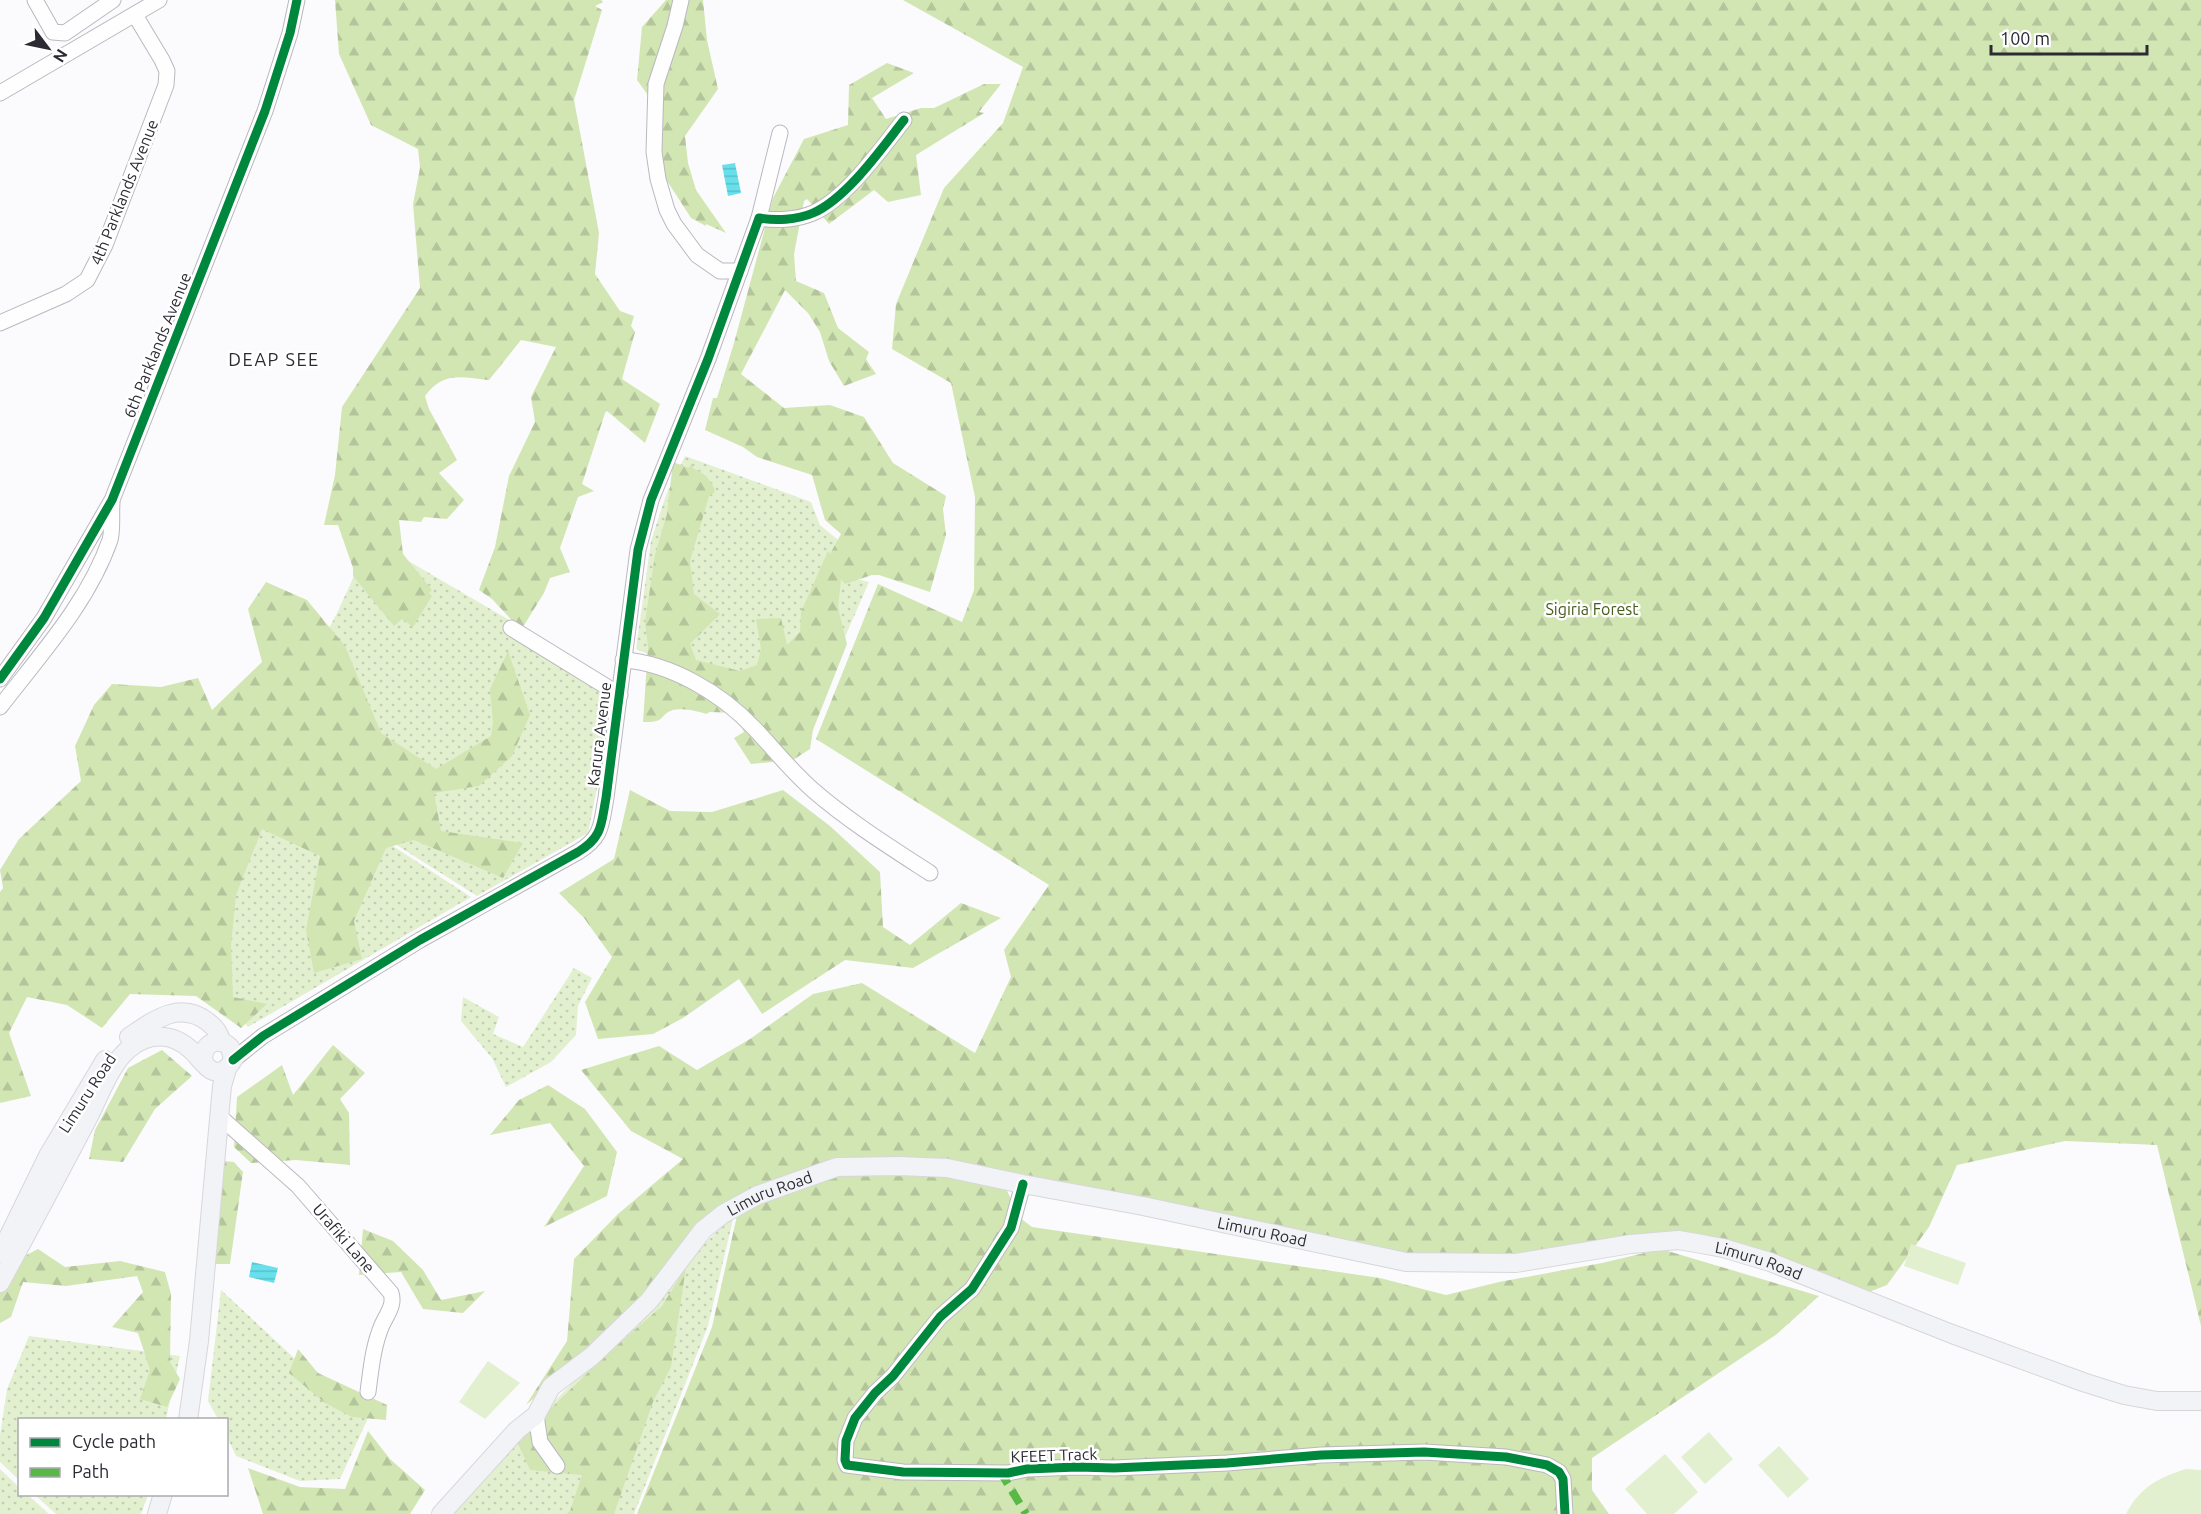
<svg xmlns="http://www.w3.org/2000/svg" width="2201" height="1514" font-family="Ubuntu,sans-serif">
<defs>
<pattern id="grass-dots" width="8" height="8" patternUnits="userSpaceOnUse" patternTransform="scale(1.5)"><rect width="8" height="8" fill="#e2f0cf"/><path d="M2 2h.1M6 6h.1" fill="none" stroke="#c2ceb2" stroke-width="1.8" stroke-linecap="round"/></pattern>
<pattern id="forest-firs" width="22" height="20" patternUnits="userSpaceOnUse" patternTransform="scale(1.5)"><rect width="22" height="20" fill="#d2e6b3"/><path d="M5 1l3.5 6h-7zM16 11l3.5 6h-7z" fill="#b4c59b"/></pattern>
<pattern id="water-rules" width="6" height="5" patternUnits="userSpaceOnUse" patternTransform="scale(1.5)"><rect width="6" height="5" fill="#68e0ec"/><path d="M0 2.5h6" fill="none" stroke="#5ac0cb"/></pattern>
</defs>
<rect width="100%" height="100%" fill="#fbfbfe"/>
<!-- grass -->
<g fill="url(#grass-dots)">
<polygon points="685,456 811,502 820,525 843,544 853,578 869,582 795,752 707,679 636,649 651,541 666,495"/>
<polygon points="371,539 618,684 588,833 477,896 261,759 338,611"/>
<polygon points="261,760 471,897 248,1027 156,913"/>
<polygon points="574,968 592,978 578,1006 576,1035 551,1062 506,1087 492,1058 461,1021 463,997 499,1017 493,1034 523,1047"/>
<polygon points="734,1215 708,1326 634,1514 452,1514 501,1454 652,1304 686,1262"/>
<polygon points="221,1290 322,1384 374,1405 340,1479 300,1481 236,1456 227,1437 226,1420 218,1419 208,1401"/>
<polygon points="29,1336 180,1356 166,1419 20,1420 19,1480 0,1462 0,1435 7,1389"/>
<polygon points="0,1469 19,1487 20,1494 28,1495 49,1514 0,1514"/>
<polygon points="35,1495 148,1495 141,1514 56,1514"/>
</g>
<!-- forest -->
<g fill="url(#forest-firs)">
<path d="M335,0H601L603,2L595,6L602,10L574,100L599,233L595,274L620,311L634,316L631,326L635,332L622,379L660,404L645,443L607,411L605,413L582,484L594,491L578,497L560,548L570,572L550,578L544,593L521,630L492,599L479,590L495,547L509,476L535,422L531,397L556,347L521,340L489,380C462,377 443,371 425,396L429,409L457,460L439,473L464,500L447,519L424,517L421,522L399,520L403,554L432,590L429,593L432,596L413,627L402,619L394,626L353,576V568L338,525H324L335,475L342,407L420,288L413,204L420,168L418,149L371,125L339,54Z"/>
<polygon points="666,0 703,0 707,40 718,89 685,136 688,163 696,190 726,233 706,224 706,226 691,218 662,173 661,113 637,80 642,27"/>
<polygon points="903,0 2201,0 2201,1326 2157,1145 2065,1141 1957,1165 1929,1227 1887,1285 1851,1299 1737,1259 1668,1239 1619,1244 1508,1264 1458,1266 1404,1265 1388,1258 1005,1182 925,1169 845,1169 839,1171 900,1171 1004,1184 1019,1217 1032,1227 1380,1278 1446,1295 1499,1282 1602,1263 1661,1249 1819,1296 1777,1334 1592,1458 1592,1490 1609,1514 637,1514 712,1327 738,1211 787,1186 833,1172 753,1196 682,1251 630,1314 526,1405 567,1341 574,1259 618,1214 683,1159 631,1131 581,1070 659,1046 697,1070 750,1039 813,994 862,983 975,1053 1011,977 1004,950 1049,885 816,739 878,584 962,622 974,590 975,497 951,383 892,349 896,304 944,188 1003,123 1023,67"/>
<path d="M887,63L914,73L872,98L886,119L921,108H934L984,84H1001L979,112L984,113L916,155L921,195L888,202L874,190L829,224L807,199L804,201L794,254L796,281L824,293L838,328L869,352L866,359L876,374L844,386L829,361L820,332L808,313L785,290L741,374L784,408L830,405L864,417L893,463L946,496L943,509L946,535L930,592L879,575H872L845,584L841,579L838,608L847,644L813,730L810,749L793,760L751,764L734,738L744,732L735,713L710,712L706,714C698,711 682,708 673,710C658,715 667,723 643,722L648,647L645,622L655,555L667,514L673,462L689,468L691,464L694,469C704,472 713,482 715,492L709,496L690,561L694,594L720,614L690,644L696,660L740,671L757,665L761,649L756,619L781,618L787,645L800,632L801,612L828,551L830,554L841,534L825,520L812,475L757,457L743,447L705,430L713,398H717L734,343L773,198L804,139L848,125L849,85Z"/>
<polygon points="266,582 307,600 345,646 381,733 436,769 491,736 493,722 490,689 508,651 530,715 512,756 479,786 434,793 441,831 523,843 503,878 414,840 386,848 354,921 362,959 314,973 306,930 320,856 262,829 236,895 231,945 233,997 267,1004 241,1028 196,996 130,994 102,1028 67,1005 27,997 9,1033 31,1096 0,1103 0,892 3,888 0,870 19,839 81,781 75,746 94,705 112,684 161,687 198,678 212,710 262,662 248,609"/>
<polygon points="630,790 670,811 712,812 783,790 830,826 880,872 883,927 910,945 961,903 1001,918 913,968 845,960 762,1014 739,979 683,1018 653,1034 598,1039 585,1002 612,957 584,918 559,893 614,859"/>
<polygon points="333,1045 365,1073 340,1099 349,1113 350,1165 296,1160 251,1163 234,1147 237,1097 282,1065 293,1095"/>
<polygon points="162,1050 192,1076 155,1109 123,1162 89,1159 95,1130 128,1068"/>
<polygon points="548,1085 585,1109 617,1152 607,1196 544,1227 584,1166 550,1123 490,1135 519,1100"/>
<polygon points="223,1161 234,1162 243,1172 230,1264 211,1264 219,1215"/>
<polygon points="363,1229 393,1241 423,1270 441,1300 485,1291 463,1313 423,1309 401,1272 359,1275"/>
<polygon points="38,1249 65,1267 120,1261 165,1272 171,1294 170,1362 180,1379 167,1407 140,1399 150,1370 138,1333 112,1327 143,1292 137,1276 66,1286 23,1282 11,1317 0,1323 0,1269"/>
<polygon points="686,1267 671,1367 653,1402 614,1514 567,1514 570,1511 582,1475 530,1470 518,1444 547,1412 607,1354 662,1306"/>
<polygon points="298,1349 318,1373 387,1405 386,1420 352,1417 325,1403 289,1373"/>
<polygon points="368,1431 390,1459 425,1490 410,1514 263,1514 248,1468 300,1487 345,1489"/>
</g>
<!-- pitch -->
<g fill="#e2f0cf">
<polygon points="1911,1244 1966,1263 1958,1285 1904,1266"/>
<polygon points="488,1361 520,1383 485,1419 459,1402"/>
<polygon points="1709,1432 1733,1459 1705,1484 1681,1457"/>
<polygon points="1779,1446 1809,1479 1788,1498 1758,1465"/>
<polygon points="1665,1454 1698,1492 1674,1514 1647,1514 1625,1489"/>
<path d="M2186,1469L2201,1470V1514H2126C2139,1488 2159,1477 2186,1469Z"/>
</g>
<!-- water -->
<g fill="url(#water-rules)">
<polygon points="735,163 741,193 728,196 722,165"/>
<polygon points="252,1262 278,1268 274,1283 249,1277"/>
</g>
<g fill="none" stroke-linecap="round" stroke-linejoin="round">
<!-- minor casing -->
<g stroke="#bab8be" stroke-width="17">
<g id="minor">
<polyline points="35,0 53,32 65,33 113,0"/>
<polyline points="681,0 675,26 656,84 654,152 658,179 667,210 674,224 697,255 720,271 740,271"/>
<polyline points="0,93 159,0"/>
<polyline points="759,218 780,133"/>
<polyline points="0,323 66,294 87,280 105,245 166,85 167,71 162,60 135,15"/>
<polyline points="511,628 620,695"/>
<path d="M623,660C671,663 722,694 754,728C774,749 792,772 814,791C850,822 890,847 930,873"/>
<polyline points="0,679 44,618 112,500 265,111 290,33 297,0"/>
<path d="M0,707C40,655 88,603 110,540C113,529 111,514 112,503"/>
<path d="M233,1060L263,1036L420,940L578,852C603,837 601,824 606,798L638,550L651,500L708,359L759,218C775,221 797,220 813,213C847,198 881,149 904,120"/>
<path d="M219,1116L298,1186L391,1293C395,1305 387,1314 382,1325C373,1346 371,1369 368,1392"/>
<polyline points="1023,1184 1011,1228 972,1289 940,1317 893,1376 875,1393 855,1418 846,1441 845,1460 847,1465 903,1472 1008,1473 1027,1469 1077,1467 1114,1468 1227,1463 1321,1455 1424,1452 1506,1457 1547,1465 1559,1472 1563,1479 1565,1514"/>
<polyline points="536,1415 540,1442 557,1466"/>
</g>
</g>
<!-- major casing -->
<g stroke="#d7d7da" stroke-width="20">
<g id="major">
<path d="M129,1037C154,1020 180,1000 208,1022C215,1028 219,1032 221,1041"/>
<polyline points="0,1254 49,1154 105,1060"/>
<path d="M0,1283C30,1228 59,1173 88,1118C99,1097 111,1062 130,1048C150,1032 173,1033 191,1050C198,1056 203,1065 211,1070C220,1075 228,1069 233,1060L230,1047C216,1034 198,1047 205,1065"/>
<polyline points="188,1420 199,1341 222,1086 227,1069"/>
<polyline points="157,1514 163,1494"/>
<path id="s1" d="M441,1514L517,1430L536,1415L551,1387L592,1356L649,1301L703,1230L723,1214L758,1195L837,1167L899,1166L947,1168L1023,1184L1143,1206L1406,1262L1516,1263L1631,1244L1678,1240L1696,1243L1723,1248L1770,1262L1952,1334L2083,1382L2124,1395L2157,1401H2201"/>
</g>
</g>
<!-- minor -->
<use href="#minor" stroke="#fefeff" stroke-width="15"/>
<!-- major -->
<use href="#major" stroke="#f2f3f6" stroke-width="18"/>
<!-- quiet -->
<polyline stroke="#58b947" stroke-width="8" stroke-dasharray="15 8" stroke-linecap="butt" points="1000,1471 1026,1514"/>
<!-- cycleway casing -->
<g stroke="#fff" stroke-width="13">
<g id="cycleway">
<polyline points="0,679 44,618 112,500 265,111 290,33 297,0"/>
<path d="M233,1060L263,1036L420,940L578,852C603,837 601,824 606,798L638,550L651,500L708,359L759,218C775,221 797,220 813,213C847,198 881,149 904,120"/>
<polyline points="1023,1184 1011,1228 972,1289 940,1317 893,1376 875,1393 855,1418 846,1441 845,1460 847,1465 903,1472 1008,1473 1027,1469 1077,1467 1114,1468 1227,1463 1321,1455 1424,1452 1506,1457 1547,1465 1559,1472 1563,1479 1565,1514"/>
</g>
</g>
<!-- cycleway -->
<use href="#cycleway" stroke="#00873e" stroke-width="9"/>
</g>
<g text-anchor="middle" dominant-baseline="central" stroke-width="5" stroke-linejoin="round" paint-order="stroke">
<!-- street labels -->
<g font-size="16" fill="#2c2b34" stroke="#fff">
<text transform="translate(124 192) rotate(-68)">4th Parklands Avenue</text>
<text transform="translate(157 345) rotate(-68)">6th Parklands Avenue</text>
<text transform="translate(599 734) rotate(-83)">Karura Avenue</text>
<text transform="translate(87 1093) rotate(-57)">Limuru Road</text>
<text stroke="none"><textPath href="#s1" startOffset="466">Limuru Road</textPath></text>
<text stroke="none"><textPath href="#s1" startOffset="970">Limuru Road</textPath></text>
<text transform="translate(344 1238) rotate(49)">Urafiki Lane</text>
<text stroke="none"><textPath href="#s1" startOffset="1474">Limuru Road</textPath></text>
<text transform="translate(1054 1455) rotate(-2)">KFEET Track</text>
</g>
<!-- park labels -->
<g font-size="16" fill="#465c19" stroke="#fff">
<text x="1592" y="609">Sigiria Forest</text>
</g>
<!-- neighbourhood labels -->
<g font-size="18" letter-spacing="1.5" fill="#2c2b34" stroke="#fff">
<text x="274" y="359">DEAP SEE</text>
</g>
</g>
<!-- legend -->
<rect x="18" y="1418" width="210" height="78" fill="#ffffff" stroke="#abaaae" stroke-width="1.5"/>
<rect x="30" y="1438" width="30" height="9" fill="#00873e" stroke="#abaaae" stroke-width="1.5"/>
<text x="72" y="1448" font-size="18" fill="#2c2b34">Cycle path</text>
<rect x="30" y="1468" width="30" height="9" fill="#58b947" stroke="#abaaae" stroke-width="1.5"/>
<text x="72" y="1478" font-size="18" fill="#2c2b34">Path</text>
<!-- north arrow -->
<g transform="translate(48 48) rotate(122)" stroke="#ffffff" stroke-width="4.5" paint-order="stroke">
<path d="M0-4.5L10 22L0 15L-10 22Z" fill="#2c2b34"/>
<text y="-9" font-size="16" font-weight="bold" text-anchor="middle" fill="#2c2b34">N</text>
</g>
<!-- scale -->
<path d="M1991 45v9h156v-9" fill="none" stroke="#2c2b34" stroke-width="3"/>
<text x="2000" y="45" font-size="18" fill="#2c2b34" stroke="#ffffff" stroke-width="4.5" paint-order="stroke">100 m</text>
</svg>
